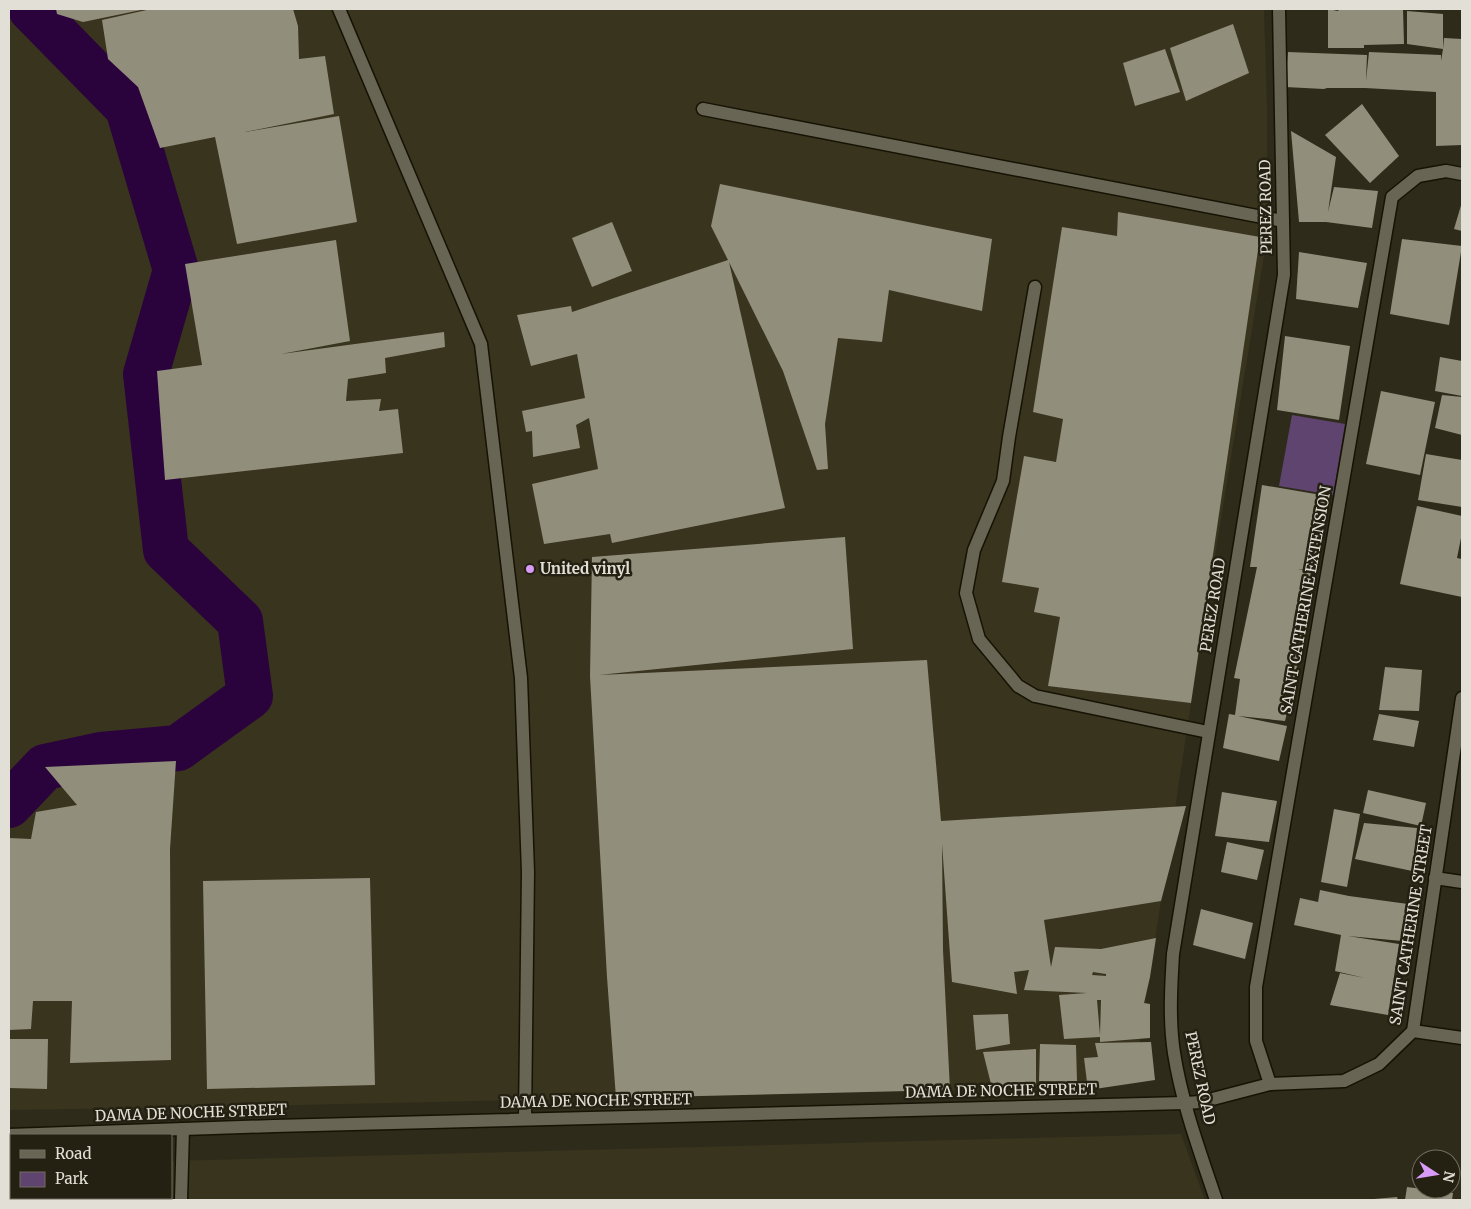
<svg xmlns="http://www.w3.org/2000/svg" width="1471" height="1209" font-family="Merriweather,serif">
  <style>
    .built { fill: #39341d }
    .green { fill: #604470 }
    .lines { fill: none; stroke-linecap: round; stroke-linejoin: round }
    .river { stroke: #2b033c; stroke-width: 46 }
    .building { fill: #928e7c; fill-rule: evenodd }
    .lane-casing { stroke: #161305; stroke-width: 15 }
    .street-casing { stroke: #161305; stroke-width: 15 }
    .secondary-casing { stroke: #161305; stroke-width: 15 }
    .lane { stroke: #696554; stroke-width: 12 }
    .street { stroke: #696554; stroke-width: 12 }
    .secondary { stroke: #696554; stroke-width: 12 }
    .poi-dot { fill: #d89bf8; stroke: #242112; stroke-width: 2 }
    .labels { text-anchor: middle; stroke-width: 5; stroke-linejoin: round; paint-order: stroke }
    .street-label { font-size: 15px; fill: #e2e0d6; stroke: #242112 }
    .poi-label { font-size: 15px; font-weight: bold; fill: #e2e0d6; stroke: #242112; text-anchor: start }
  </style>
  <rect width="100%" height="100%" fill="#2e2b1b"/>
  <!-- built -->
  <g class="built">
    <path d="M42,9h1222l3,101v127l-76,466 -57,375 -170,12 -759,17 -196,3v-288l64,-53 103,-8 89,-53 -7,-85 -83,-75 -10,-68 -8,-109 31,-114 -37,-102 -19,-64 -81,-71z"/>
    <path d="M9,12l35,29 72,72 43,157 -27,89 13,195 86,74 -6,76 -39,27 -137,19 -40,23z"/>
    <path d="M1181,1134l24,66h-1041v-2h7v-37z"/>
  </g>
  <!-- green -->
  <path class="green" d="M1292,415l53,9 -12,71 -54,-9z"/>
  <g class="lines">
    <!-- river -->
    <path class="river" d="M9,805l36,-38 56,-12 77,-7 72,-52 -10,-75 -74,-71 -20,-176 30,-104 -48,-162 -97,-99"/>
  </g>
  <!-- building -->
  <g class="building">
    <path d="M56,9h85v1l-58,12 -26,-8z"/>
    <path d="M151,9h142l5,17 1,33 26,-3 9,58 -89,18 94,-16 18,106 -120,22 -22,-107 -55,11 -22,-61 -30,-28 -6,-39z"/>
    <path d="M1328,9l10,2 1,-2h64l1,35 -40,1v3h-36z"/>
    <path d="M1407,11l36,3v35l1,-11 18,1v106l-26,1v-54l-71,-4h-38l-3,1 -39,-2 3,-35 79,3 -1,26 3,-29 72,3v6l2,-12 -36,-5z"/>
    <path d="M1233,24l16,49 -63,28 -16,-53z"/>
    <path d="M1165,49l15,43 -45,14 -12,-43z"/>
    <path d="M1362,104l37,52 -29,27 -45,-48z"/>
    <path d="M1291,131l45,26 -8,55 6,-25 44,4 -6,37 -46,-6h-27z"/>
    <path d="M720,184l272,55 -10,72 -93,-21 -7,52 -44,-4 -13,86 3,45 -11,1 -34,-99 -54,-109 56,246 -173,35 -2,-9 -66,10 -12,-60 66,-15 -9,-51 -13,7 4,23 -47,9 -1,-26 -6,1 -4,-21 63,-13 -8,-44 -46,12 -14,-51 54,-9 1,6 156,-52 -17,-34z"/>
    <path d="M1462,202v29l-8,-2z"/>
    <path d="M1118,212l142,25 -69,466 -143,-17 12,-69 -26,-5 5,-24 -37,-6 22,-126 32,6 7,-43 -30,-7 29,-185 55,9z"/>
    <path d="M612,222l20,49 -40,16 -20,-49z"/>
    <path d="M1402,239l60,7 -13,79 -59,-11z"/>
    <path d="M336,240l14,101 -69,13 163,-22 1,15 -60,11 1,15 -38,6 -2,22 35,-2 -2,12 19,-2 5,44 -238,27 -8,-109 45,-6 -17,-101z"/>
    <path d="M1299,252l68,11 -9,45 -62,-9z"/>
    <path d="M1285,336l65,10 -11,74 -62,-10z"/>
    <path d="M1440,357l22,4v35l-27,-5z"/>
    <path d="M1381,391l54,11 -15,73 -54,-11z"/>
    <path d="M1442,395l20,2v38l-27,-7z"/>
    <path d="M1426,454l36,6v47l-44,-7z"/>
    <path d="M1262,485l65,11 -10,74 -20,-1 14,2 -17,114 -9,36 -47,-5 49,10 -8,35 -56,-13 6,-34 6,1 5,-36 -6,-1 23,-111h-7z"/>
    <path d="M1417,506l45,10v17l-5,25 5,1v38l-62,-13z"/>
    <path d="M845,537l8,112 -254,26 328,-15 14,161 245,-15 -25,95 -117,19 7,47 4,-20 46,2 55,-11 -6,39 -6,26 6,1v34l-50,4v-5l-36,2 -5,-44 28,-2 -63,-3 5,-20 -15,2 3,22 -65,-12 -10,-138 1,106 7,140 -334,8 -9,-121 -17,-301 2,-119zM1093,972l13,2v2l-14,-1zM1097,1000h4l-1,35z"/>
    <path d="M1385,667l37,3 -3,41 -40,-1z"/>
    <path d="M1379,714l40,7 -5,26 -41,-7z"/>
    <path d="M176,761l-6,88 1,211 -101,3 2,-62h-39l-2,28 -22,1v-192l22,1 5,-27 41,-7 -32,-38z"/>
    <path d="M1368,790l58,13 -5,23 -58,-13z"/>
    <path d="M1222,792l55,9 -8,41 -54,-6z"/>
    <path d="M1334,809l26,5 -13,73 -26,-5z"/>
    <path d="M1364,823l53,5 -2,18 6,2 -4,24 -62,-13z"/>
    <path d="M1227,842l37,8 -7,30 -36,-8z"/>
    <path d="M370,878l5,207 -168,4 -4,-208z"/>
    <path d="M1320,890l29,6 59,8 -6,37 -54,-5 51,8 -11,71 -58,-10 10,-32 25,5 -30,-7 6,-36 -47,-10 6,-27 18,4z"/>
    <path d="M1201,909l52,14 -8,36 -52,-14z"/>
    <path d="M1008,1014l2,30 -34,6 -3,-35z"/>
    <path d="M9,1039h39l-1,50 -38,-1z"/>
    <path d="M1151,1042l4,38 -67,10 -4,-32 14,-1 -3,-14z"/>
    <path d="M1040,1044l36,1 1,37 -38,-1z"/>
    <path d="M1036,1049v36l-44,3 -9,-36z"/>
    <path d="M1407,1187l46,6 -1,7h-47z"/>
    <path d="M1397,1197l1,3h-24v-1z"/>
  </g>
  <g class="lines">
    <!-- lane casing -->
    <g class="lane-casing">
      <g id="lane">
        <path d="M339,9l142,335 40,334 7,194 -3,247"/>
        <path d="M703,109l580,112"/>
        <path d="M1035,287l-26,150 -6,44 -29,69 -8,43 13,46 39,47 17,10 173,36"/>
        <path d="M115,1200v-2"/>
        <path d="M181,1200l2,-71"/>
      </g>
    </g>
    <!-- street casing -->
    <g class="street-casing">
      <g id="street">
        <path d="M1435,878l27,4"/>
        <path d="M1413,1031l49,7"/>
        <path d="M1270,1084l-14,-43v-54l136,-790 26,-21 28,-5 16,3"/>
        <path d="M1185,1103l16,-1 69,-18 74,-3 35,-17 34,-33 49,-333"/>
      </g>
    </g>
    <!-- secondary casing -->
    <g class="secondary-casing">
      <g id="secondary">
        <path d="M9,1135l265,-9 911,-23"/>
        <path d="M1216,1200c-16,-48 -34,-96 -42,-147 -5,-32 -3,-66 -1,-99l111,-679 -5,-266"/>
      </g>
    </g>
    <!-- lane -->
    <use href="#lane" class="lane"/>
    <!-- street -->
    <use href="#street" class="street"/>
    <!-- secondary -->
    <use href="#secondary" class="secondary"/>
  </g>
  <!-- markers -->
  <circle class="poi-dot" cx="530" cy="569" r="5"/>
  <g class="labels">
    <!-- street labels -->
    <g class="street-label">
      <text transform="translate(1266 207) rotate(-91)" y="5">PEREZ ROAD</text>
      <text transform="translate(1306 600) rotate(-80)" y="5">SAINT CATHERINE EXTENSION</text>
      <text transform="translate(1213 605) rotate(-81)" y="5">PEREZ ROAD</text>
      <text transform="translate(1411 925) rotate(-81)" y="5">SAINT CATHERINE STREET</text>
      <text transform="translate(1200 1078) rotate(78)" y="5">PEREZ ROAD</text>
      <text transform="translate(1001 1091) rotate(-1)" y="5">DAMA DE NOCHE STREET</text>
      <text transform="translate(596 1101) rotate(-1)" y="5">DAMA DE NOCHE STREET</text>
      <text transform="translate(191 1113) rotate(-2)" y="5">DAMA DE NOCHE STREET</text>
    </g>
    <!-- poi labels -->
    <g class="poi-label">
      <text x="540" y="574">United vinyl</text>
    </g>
  </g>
  <!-- border -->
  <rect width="1471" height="1209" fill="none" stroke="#e2e0d6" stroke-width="20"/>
  <!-- legend -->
  <rect x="10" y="1134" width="162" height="65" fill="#242112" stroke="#706d60"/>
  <rect x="20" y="1150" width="25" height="8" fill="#696554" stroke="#706d60"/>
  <text x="55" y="1159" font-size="15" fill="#e2e0d6">Road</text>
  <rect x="20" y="1172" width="25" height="15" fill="#604470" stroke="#706d60"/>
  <text x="55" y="1184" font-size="15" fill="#e2e0d6">Park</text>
  <!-- north arrow -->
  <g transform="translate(1436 1174) rotate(102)"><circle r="24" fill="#242112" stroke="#706d60"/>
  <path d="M0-4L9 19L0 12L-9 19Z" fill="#d89bf8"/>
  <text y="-8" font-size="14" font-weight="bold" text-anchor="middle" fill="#e2e0d6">N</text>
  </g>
</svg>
